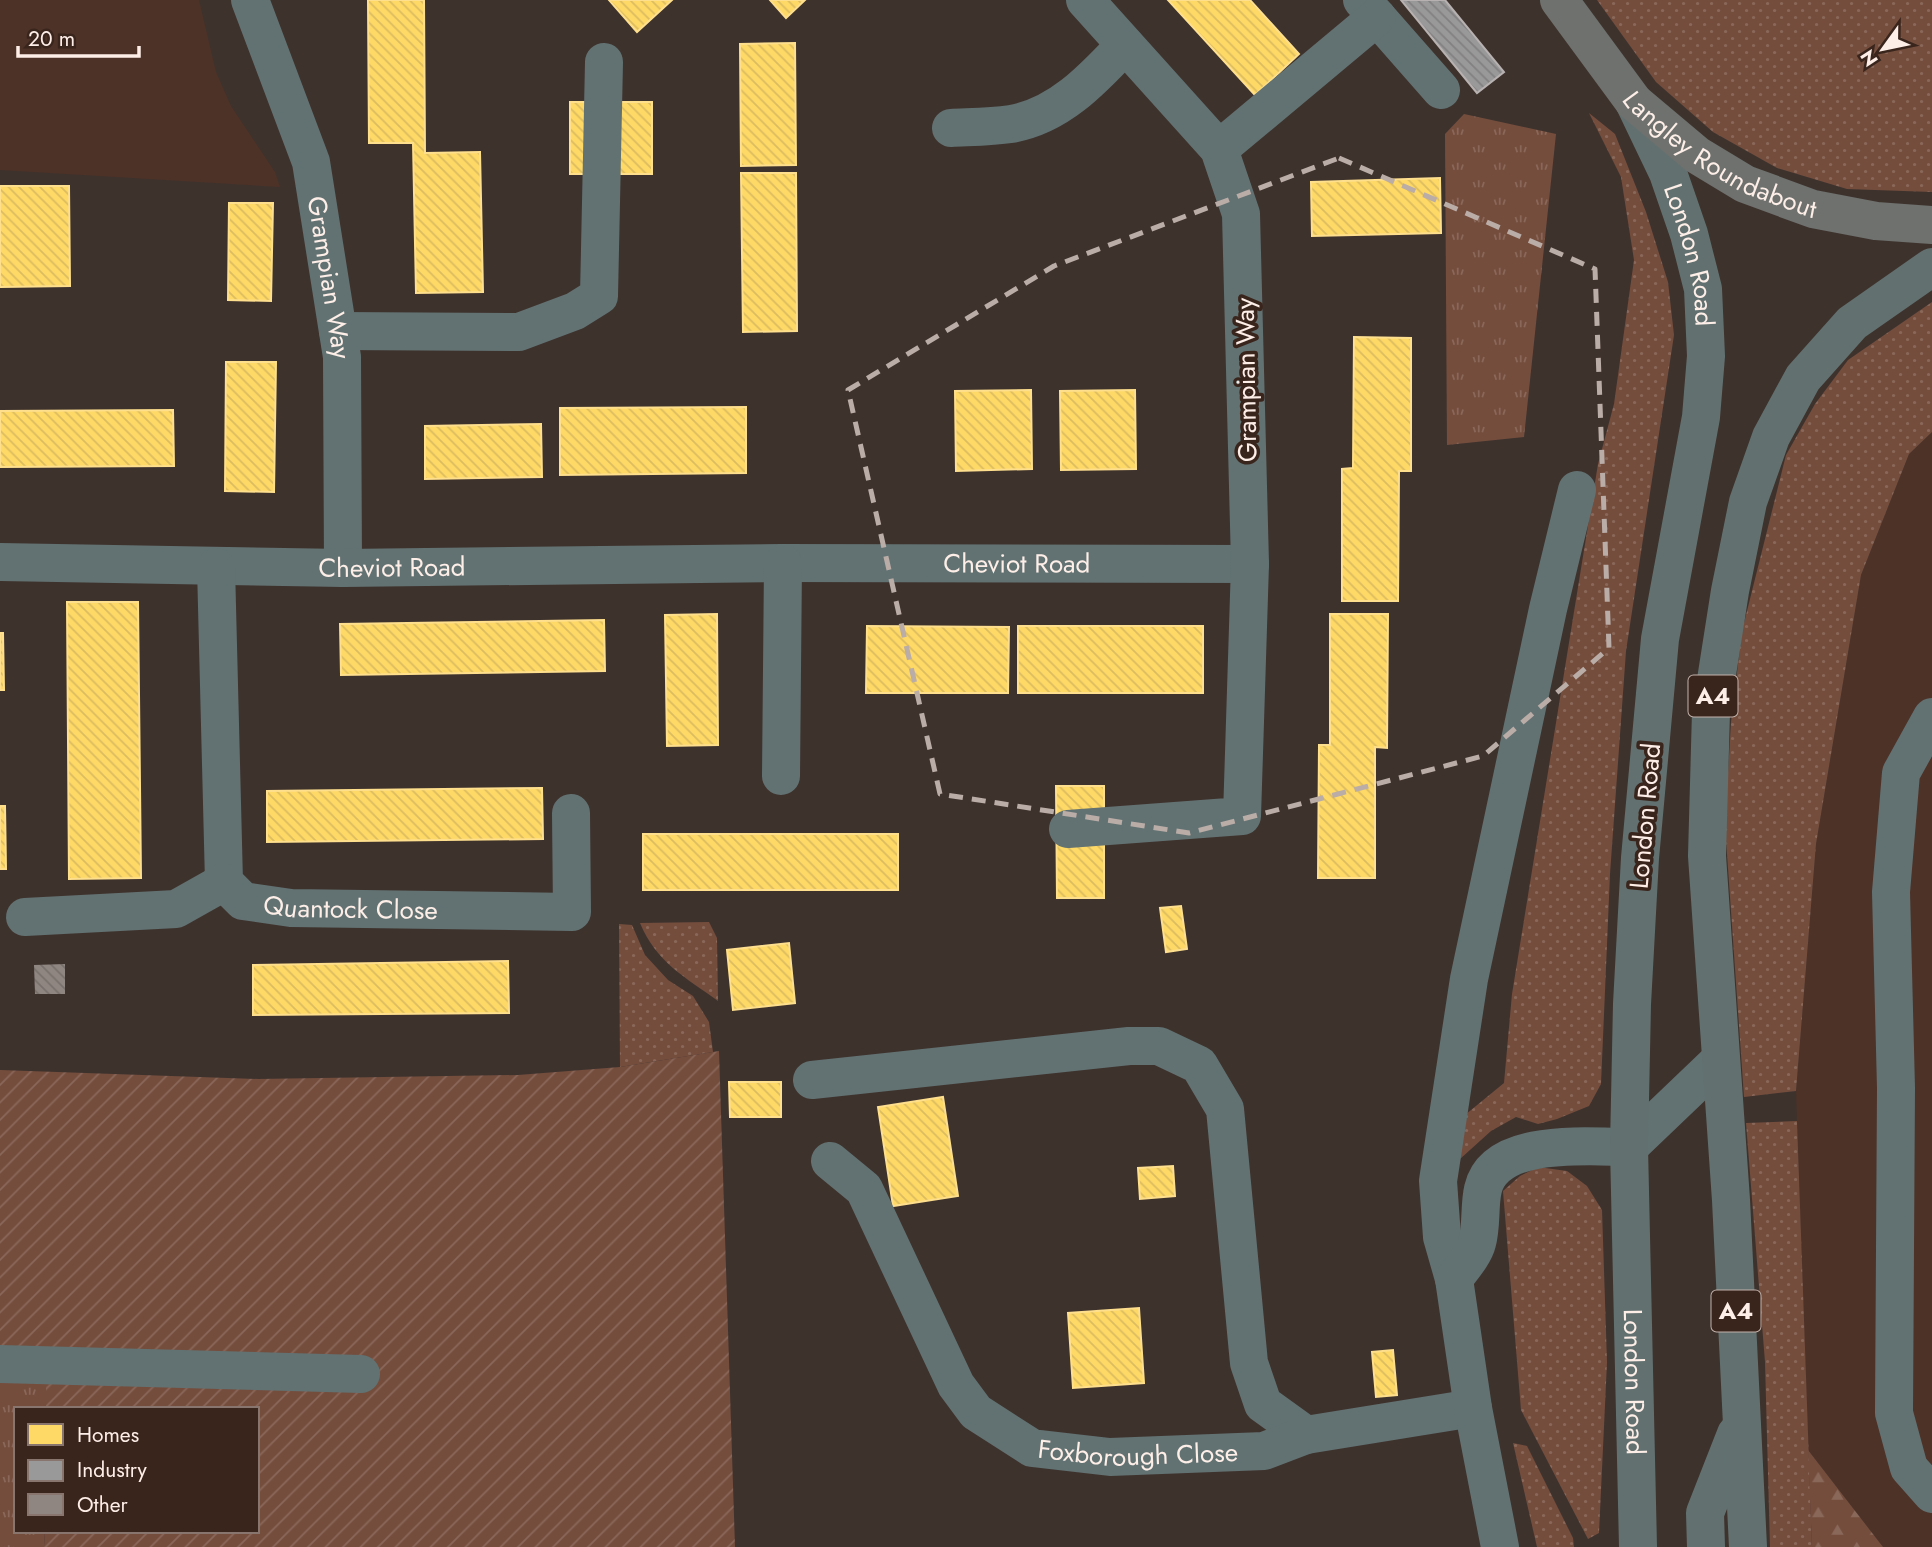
<svg xmlns="http://www.w3.org/2000/svg" width="1932" height="1547" font-family="Jost,sans-serif">
  <style>
    .built { fill: #4d3228 }
    .grass { fill: url(#grass-dots) }
    .forest { fill: url(#forest-firs) }
    .park { fill: url(#park-tufts) }
    .garden { fill: url(#garden-furrows) }
    .homes { fill: url(#homes-back-hatch); stroke: #fedf8d; stroke-width: 2 }
    .industry { fill: url(#industry-back-hatch); stroke: #b7b2b1; stroke-width: 2 }
    .building { fill: url(#building-back-hatch) }
    .lines { fill: none; stroke-linecap: round; stroke-linejoin: round }
    .minor { stroke: #627272; stroke-width: 38 }
    .major { stroke: #627170; stroke-width: 38 }
    .highway { stroke: #6e716e; stroke-width: 38 }
    .marked { fill: none; stroke: #baaca7; stroke-width: 5; stroke-dasharray: 14 9; stroke-linejoin: round }
    .labels { text-anchor: middle; stroke-width: 7; stroke-linejoin: round; paint-order: stroke }
    .shield { fill: #3a251c; stroke: #c2b2ab; stroke-width: 2 }
    .shield-label { font-size: 24px; font-weight: bold; fill: #fdeee8 }
    .street-label { font-size: 26px; fill: #fdeee8; stroke: #3a251c }
  </style>
  <defs>
    <pattern id="grass-dots" width="8" height="8" patternUnits="userSpaceOnUse" patternTransform="scale(1.75)"><rect width="8" height="8" fill="#744d3d"/><path d="M2 2h.1M6 6h.1" fill="none" stroke="#896759" stroke-width="1.8" stroke-linecap="round"/></pattern>
    <pattern id="forest-firs" width="22" height="20" patternUnits="userSpaceOnUse" patternTransform="scale(1.75)"><rect width="22" height="20" fill="#744d3d"/><path d="M5 1l3.5 6h-7zM16 11l3.5 6h-7z" fill="#896759"/></pattern>
    <pattern id="park-tufts" width="24" height="20" patternUnits="userSpaceOnUse" patternTransform="scale(1.75)"><rect width="24" height="20" fill="#744d3d"/><path d="M3 7l-1-3M5 7V3M7 7l1-3M15 17l-1-3M17 17v-4M19 17l1-3" fill="none" stroke="#896759"/></pattern>
    <pattern id="garden-furrows" width="10" height="10" patternUnits="userSpaceOnUse" patternTransform="scale(1.75)"><rect width="10" height="10" fill="#744d3d"/><path d="M-1 1l2-2M0 10L10 0M9 11l2-2" fill="none" stroke="#896759"/></pattern>
    <pattern id="homes-back-hatch" width="6" height="6" patternUnits="userSpaceOnUse" patternTransform="scale(1.75)"><rect width="6" height="6" fill="#ffd966"/><path d="M-1 5l2 2M0 0l6 6M5-1l2 2" fill="none" stroke="#dbbc60"/></pattern>
    <pattern id="industry-back-hatch" width="6" height="6" patternUnits="userSpaceOnUse" patternTransform="scale(1.75)"><rect width="6" height="6" fill="#999"/><path d="M-1 5l2 2M0 0l6 6M5-1l2 2" fill="none" stroke="#828080"/></pattern>
    <pattern id="building-back-hatch" width="6" height="6" patternUnits="userSpaceOnUse" patternTransform="scale(1.75)"><rect width="6" height="6" fill="#908681"/><path d="M-1 5l2 2M0 0l6 6M5-1l2 2" fill="none" stroke="#78706c"/></pattern>
  </defs>
  <rect width="100%" height="100%" fill="#3e322d"/>
  <!-- built -->
  <g class="built">
    <path d="M0,0h199l17,72 15,34 44,66 5,15 -280,-17z"/>
    <path d="M1932,432v1115h-49l-75,-97 -12,-359 20,-247 45,-269 48,-121z"/>
  </g>
  <!-- grass -->
  <g class="grass">
    <path d="M1597,0h335v192l-85,-3 -70,-21 -64,-36 -57,-50z"/>
    <path d="M1589,113l26,21 31,78 22,70 6,53 -48,316 -16,223 -9,210 -12,22 -32,13 -19,5 -22,-7 -25,14 -31,28 -6,-35 50,-41 8,-89 86,-530 16,-60 20,-144 -13,-83z"/>
    <path d="M1932,302v130l-23,22 -48,121 -45,269 -20,247 -52,6 -19,-272 6,-103 11,-91 44,-176 29,-51 33,-44z"/>
    <path d="M709,922l8,16 1,63c-33,-24 -62,-39 -78,-78z"/>
    <path d="M619,924l13,1 13,30 23,25 25,16 16,26 4,30 -93,15z"/>
    <path d="M1797,1121l15,426h-42l-5,-185 -19,-239z"/>
    <path d="M1538,1167l29,4 20,15 15,24 5,152 -8,171 -11,6 -67,-129 -18,-219 17,-15z"/>
    <path d="M1513,1443l14,3 46,92 1,9h-37z"/>
  </g>
  <!-- forest -->
  <path class="forest" d="M1808,1450l75,97h-71z"/>
  <!-- park -->
  <g class="park">
    <path d="M1464,114l92,20 -32,303 -77,8 -2,-311z"/>
    <path d="M0,1363l46,2v44h-30v122h29l-1,16h-44z"/>
  </g>
  <!-- garden -->
  <path class="garden" d="M719,1051l16,496h-691l1,-16h212v-122h-211v-44l-46,-2v-293l258,9 260,-4 102,-8z"/>
  <!-- homes -->
  <g class="homes">
    <path d="M368,0h56l1,153 55,-1 3,140 -67,1 -3,-150h-44z"/>
    <path d="M609,0h63l-35,32z"/>
    <path d="M770,0h35l-19,18z"/>
    <path d="M1168,0h82l49,54 -44,41z"/>
    <path d="M795,43l1,122 -55,1 -1,-122z"/>
    <rect x="570" y="102" width="82" height="72"/>
    <path d="M741,173h55l1,158 -54,1z"/>
    <path d="M1440,178l1,55 -129,3 -1,-54z"/>
    <path d="M0,186h69l1,100 -70,1z"/>
    <path d="M229,203h44l-2,98 -43,-1z"/>
    <path d="M1354,337l57,1v133h-12l-1,130h-56v-132l11,-1z"/>
    <path d="M226,362h50l-2,130 -49,-1z"/>
    <path d="M1031,390l1,79 -76,2 -1,-80z"/>
    <path d="M1135,390l1,79 -75,1 -1,-79z"/>
    <path d="M746,407v66l-186,2v-67z"/>
    <path d="M173,410l1,56 -174,1v-56z"/>
    <path d="M541,424l1,53 -117,2v-53z"/>
    <path d="M67,602h71l3,276 -72,1z"/>
    <path d="M717,614l1,131 -51,1 -2,-131z"/>
    <path d="M1330,614h58l-1,134 -12,-1v131h-57l1,-133h11z"/>
    <path d="M604,620l1,51 -264,4 -1,-51z"/>
    <path d="M867,626l142,1 -1,66h-142z"/>
    <rect x="1018" y="626" width="185" height="67"/>
    <path d="M0,633h3l1,57h-4z"/>
    <path d="M1056,786h48v112h-47z"/>
    <path d="M542,788l1,51 -276,3v-51z"/>
    <path d="M0,806h5l1,63h-6z"/>
    <rect x="643" y="834" width="255" height="56"/>
    <path d="M1181,906l6,43 -21,3 -6,-44z"/>
    <path d="M789,943l6,60 -62,7 -6,-60z"/>
    <path d="M508,961l1,52 -256,2v-50z"/>
    <path d="M729,1082h52v35h-51z"/>
    <path d="M943,1097l15,99 -65,10 -15,-99z"/>
    <path d="M1173,1166l2,30 -35,3 -2,-31z"/>
    <path d="M1139,1308l5,75 -71,5 -5,-75z"/>
    <path d="M1393,1350l4,45 -21,2 -4,-45z"/>
  </g>
  <!-- industry -->
  <path class="industry" d="M1401,0h44l59,72 -27,21z"/>
  <!-- building -->
  <path class="building" d="M65,964v30h-30l-1,-29z"/>
  <g class="lines">
    <!-- minor -->
    <g class="minor">
      <path id="s1" d="M250,0l61,162 31,195 1,211"/>
      <path d="M1362,0l79,90"/>
      <path d="M951,128c19,-1 40,-1 60,-4 48,-8 82,-45 114,-79"/>
      <path d="M1219,149l158,-132"/>
      <path d="M338,331l181,1 56,-21 24,-15 5,-234"/>
      <path id="s2" d="M0,562l343,6 440,-5 467,1"/>
      <path id="s3" d="M216,567l8,315 19,19 48,7 281,4 -1,-99"/>
      <path d="M1932,717l-31,56 -10,119 5,196 -2,325 15,55 23,26"/>
      <path d="M781,776l2,-213"/>
      <path d="M1068,829l174,-13 8,-252 -9,-350 -22,-65 -134,-149"/>
      <path d="M25,917l151,-8 48,-27"/>
      <path d="M812,1080l317,-34h30l40,19 26,44 24,254 14,41 43,31"/>
      <path id="s4" d="M830,1161l34,28 92,196 20,27 56,36 78,9 154,-6 42,-16 167,-27"/>
      <path d="M1454,1279l-12,-42 -4,-56 31,-202 79,-370 29,-119"/>
      <path d="M0,1364l361,10"/>
      <path d="M1500,1547l-27,-139 -19,-129c7,-10 20,-24 23,-36 5,-18 2,-37 6,-54 12,-52 106,-42 146,-42l91,-87"/>
    </g>
    <!-- major -->
    <g class="major">
      <path id="s5" d="M1634,102l34,71 21,61 14,55 3,67 -5,61 -41,222 -20,219 -8,146 -3,143 9,400"/>
      <path d="M1706,1547l-1,-34 31,-79"/>
      <path d="M1748,1547l-17,-347 -24,-344 4,-144 19,-121 18,-89 23,-65 32,-59 49,-55 80,-56"/>
    </g>
    <!-- highway -->
    <path class="highway" id="s6" d="M1559,0l75,102 63,53 48,29 68,25 63,12 56,4"/>
  </g>
  <!-- marked area -->
  <path class="marked" d="M1339,158l256,111 14,379 -126,108 -294,77 -249,-39 -92,-404 206,-124z"/>
  <g class="labels">
    <!-- shield labels -->
    <g class="shield">
      <rect x="1688.5" y="675.5" width="49" height="41" rx="5"/>
      <rect x="1711.5" y="1290.5" width="49" height="41" rx="5"/>
    </g>
    <g class="shield-label">
      <text x="1713" y="704">A4</text>
      <text x="1736" y="1319">A4</text>
    </g>
    <!-- street labels -->
    <g class="street-label">
      <text dy="9" stroke="none"><textPath href="#s6" startOffset="229">Langley Roundabout</textPath></text>
      <text dy="9" stroke="none"><textPath href="#s5" startOffset="164">London Road</textPath></text>
      <text dy="9" stroke="none"><textPath href="#s1" startOffset="290">Grampian Way</textPath></text>
      <text transform="translate(1246 380) rotate(-91)" y="9">Grampian Way</text>
      <text dy="9" stroke="none"><textPath href="#s2" startOffset="1017">Cheviot Road</textPath></text>
      <text dy="9" stroke="none"><textPath href="#s2" startOffset="392">Cheviot Road</textPath></text>
      <text transform="translate(1645 816) rotate(-85)" y="9">London Road</text>
      <text dy="9" stroke="none"><textPath href="#s3" startOffset="450">Quantock Close</textPath></text>
      <text dy="9" stroke="none"><textPath href="#s5" startOffset="1298">London Road</textPath></text>
      <text dy="9" stroke="none"><textPath href="#s4" startOffset="467">Foxborough Close</textPath></text>
    </g>
  </g>
  <!-- legend -->
  <rect x="14" y="1407" width="245" height="126" fill="#3a251c" stroke="#88756e" stroke-width="2"/>
  <rect x="28" y="1424" width="35" height="21" fill="#ffd966" stroke="#88756e" stroke-width="2"/>
  <text x="77" y="1442" font-size="21" fill="#fdeee8">Homes</text>
  <rect x="28" y="1460" width="35" height="21" fill="#999999" stroke="#88756e" stroke-width="2"/>
  <text x="77" y="1477" font-size="21" fill="#fdeee8">Industry</text>
  <rect x="28" y="1494" width="35" height="21" fill="#908681" stroke="#88756e" stroke-width="2"/>
  <text x="77" y="1512" font-size="21" fill="#fdeee8">Other</text>
  <!-- north arrow -->
  <g transform="translate(1883 49) rotate(237)" stroke="#3a251c" stroke-width="5" paint-order="stroke">
  <path d="M0-5L12 26L0 18L-12 26Z" fill="#fdeee8"/>
  <text y="-10" font-size="19" font-weight="bold" text-anchor="middle" fill="#fdeee8">N</text>
  </g>
  <!-- scale -->
  <path d="M18 46v10h121v-10" fill="none" stroke="#fdeee8" stroke-width="3.5"/>
  <text x="28" y="46" font-size="21" fill="#fdeee8" stroke="#3a251c" stroke-width="5" paint-order="stroke">20 m</text>
</svg>
